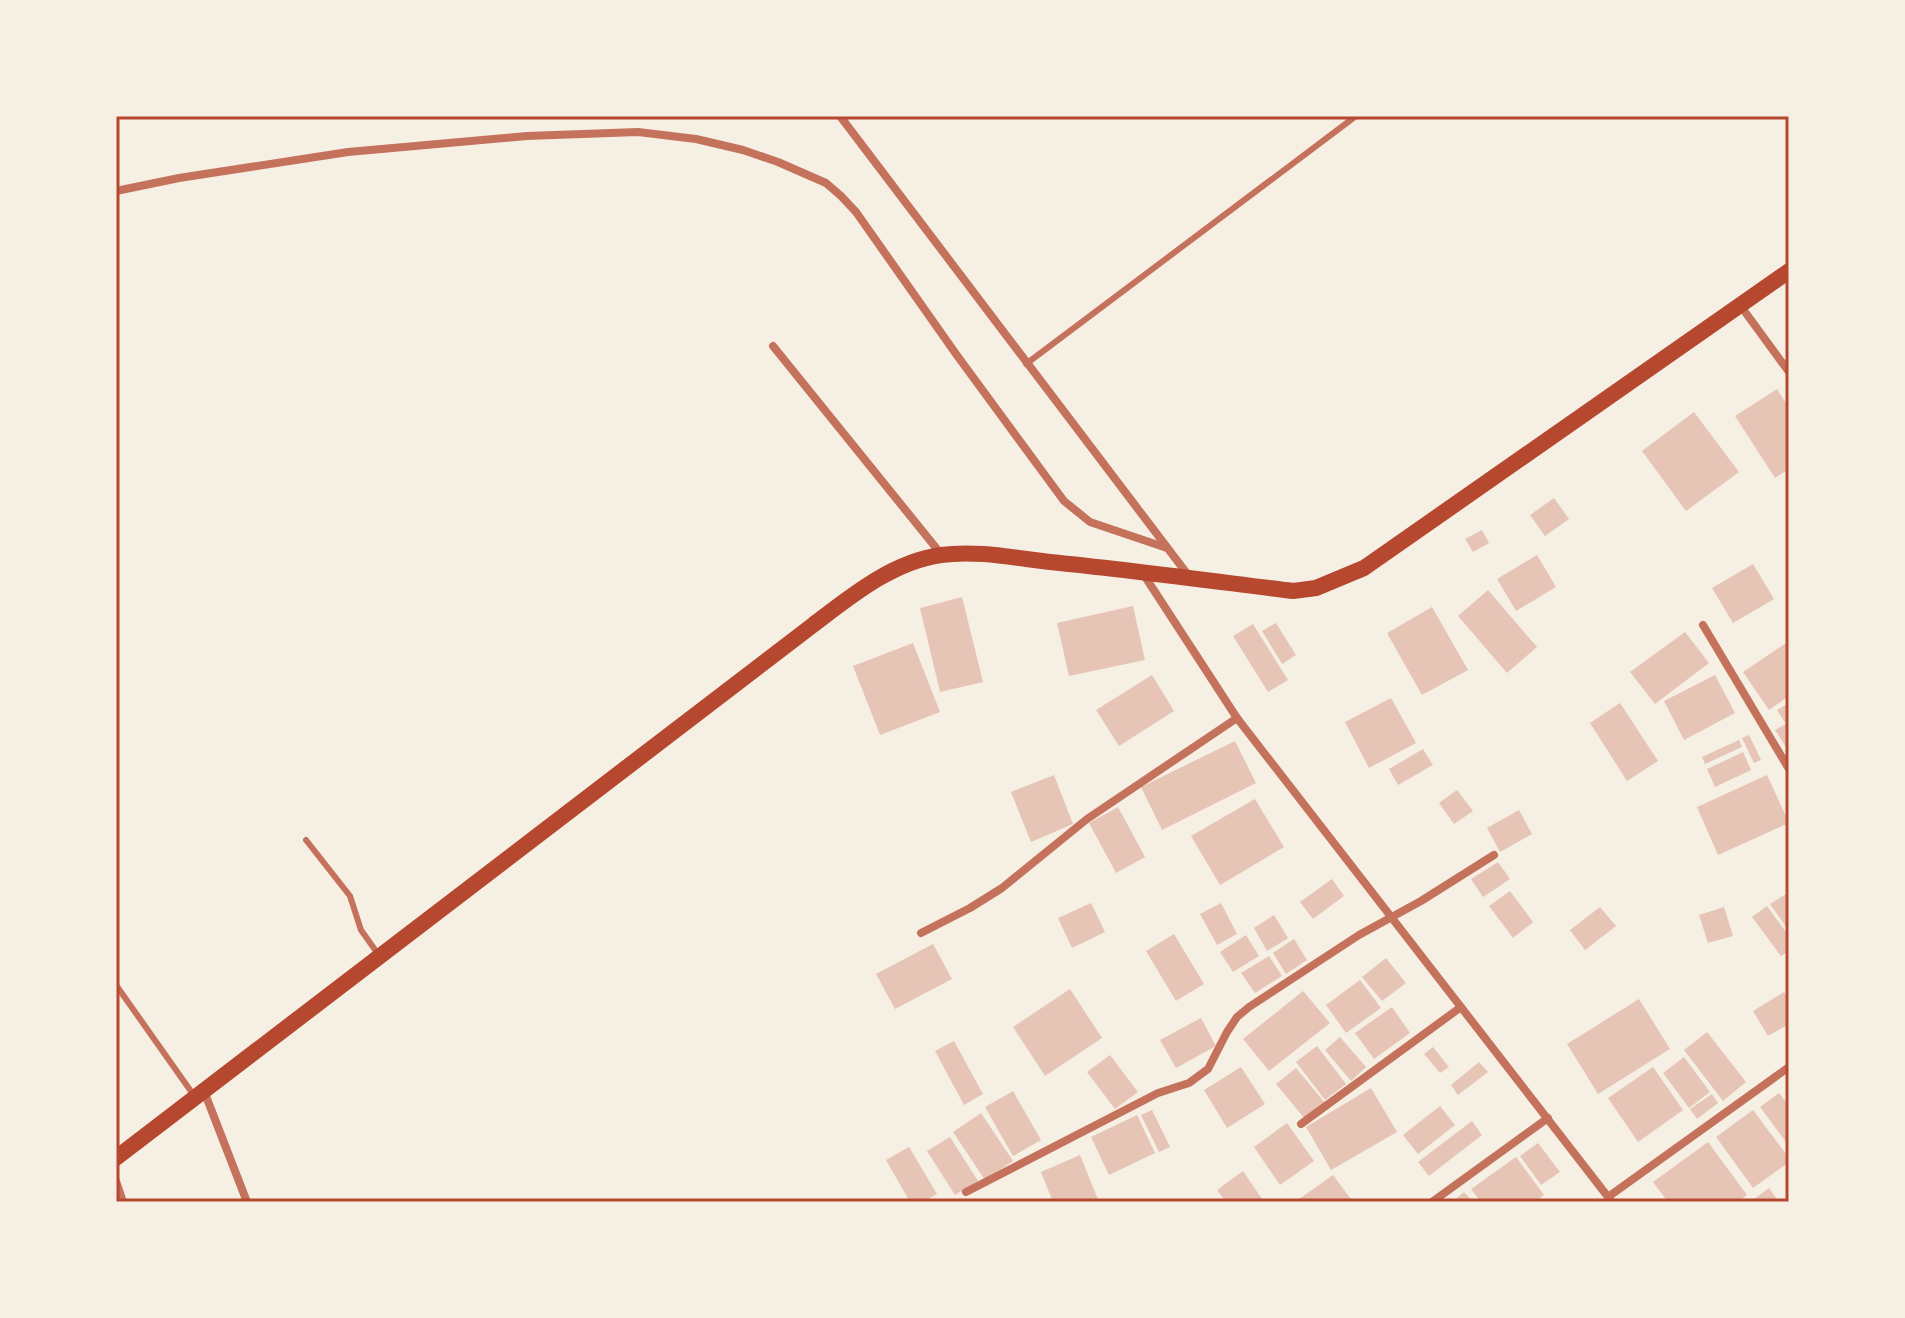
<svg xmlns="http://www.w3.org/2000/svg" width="1905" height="1318" font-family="'Times New Roman',serif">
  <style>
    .building { fill: #e6c5b7 }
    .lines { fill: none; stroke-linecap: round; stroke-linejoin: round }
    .service { stroke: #c5725c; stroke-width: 6 }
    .minor { stroke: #c5725c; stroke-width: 8 }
    .secondary { stroke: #b5482f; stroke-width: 16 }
    .neatline { fill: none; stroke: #b5482f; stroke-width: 3 }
  </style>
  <rect width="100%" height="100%" fill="#f6efe4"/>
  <!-- building -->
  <g class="building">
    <path d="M1777,389l12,19v61l-14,9 -40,-62z"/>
    <path d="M1694,412l45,60 -53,39 -44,-60z"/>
    <path d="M1554,498l15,21 -24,17 -15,-21z"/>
    <path d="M1482,530l7,13 -16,9 -8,-13z"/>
    <path d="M1537,555l19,32 -40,24 -19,-32z"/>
    <path d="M1753,564l21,35 -41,24 -21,-35z"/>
    <path d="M1488,590l49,57 -30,26 -49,-57z"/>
    <path d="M962,597l21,85 -43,10 -20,-84z"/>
    <path d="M1133,606l12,54 -76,16 -12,-53z"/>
    <path d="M1432,607l36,63 -46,25 -35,-62z"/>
    <path d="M1276,623l20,32 -14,9 -20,-33z"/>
    <path d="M1253,624l35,56 -20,12 -35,-56z"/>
    <path d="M1685,632l24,31 -54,41 -25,-32z"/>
    <path d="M1789,641v55l-20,14 -26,-38z"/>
    <path d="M913,643l27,69 -60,23 -27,-69z"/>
    <path d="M1152,675l22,36 -55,35 -23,-36z"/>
    <path d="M1715,675l20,38 -51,27 -20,-39z"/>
    <path d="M1391,698l25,45 -47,25 -24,-46z"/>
    <path d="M1620,703l38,58 -31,20 -37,-58z"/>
    <path d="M1789,703v49l-14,-22 11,-6 -9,-14z"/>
    <path d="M1749,735l12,25 -7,3 -12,-25z"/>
    <path d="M1739,740l3,7 -37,17 -3,-7z"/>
    <path d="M1235,741l21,42 -94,47 -21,-43z"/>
    <path d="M1423,749l10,16 -35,20 -9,-16z"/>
    <path d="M1743,752l8,18 -36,17 -8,-18z"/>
    <path d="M1054,775l19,49 -42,18 -20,-50z"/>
    <path d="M1767,775l22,48 -71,32 -21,-48z"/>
    <path d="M1457,790l16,21 -19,13 -15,-21z"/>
    <path d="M1255,799l29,48 -64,38 -29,-49z"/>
    <path d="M1118,807l27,50 -29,16 -27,-50z"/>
    <path d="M1519,810l13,24 -32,18 -13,-24z"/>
    <path d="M1498,862l12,17 -27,18 -12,-18z"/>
    <path d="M1332,879l12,17 -31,23 -13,-17z"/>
    <path d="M1510,891l23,31 -20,16 -24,-32z"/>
    <path d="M1786,894l3,4v33l-19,-27z"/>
    <path d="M1091,903l14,29 -33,16 -14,-30z"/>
    <path d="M1221,903l16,31 -20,11 -17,-31z"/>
    <path d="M1767,906l22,30v15l-8,5 -29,-39z"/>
    <path d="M1600,907l16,19 -31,24 -15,-20z"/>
    <path d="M1724,907l9,29 -25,7 -9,-28z"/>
    <path d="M1274,915l14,23 -21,13 -13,-23z"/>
    <path d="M1174,934l30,50 -28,17 -30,-50z"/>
    <path d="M1246,935l13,21 -26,16 -13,-20z"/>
    <path d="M1294,939l13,21 -21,14 -13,-21z"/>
    <path d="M933,944l19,35 -57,30 -19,-35z"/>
    <path d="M1269,956l13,20 -27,17 -14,-20z"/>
    <path d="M1386,958l20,25 -24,18 -20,-24z"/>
    <path d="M1360,980l21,28 -35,25 -20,-28z"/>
    <path d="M1070,989l32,49 -57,38 -32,-49z"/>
    <path d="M1303,991l27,32 -61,48 -26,-32z"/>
    <path d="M1784,992l5,9v23l-21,12 -15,-25z"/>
    <path d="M1639,999l31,50 -72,45 -31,-50z"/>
    <path d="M1392,1007l18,26 -36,26 -19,-26z"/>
    <path d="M1201,1018l15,28 -40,22 -16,-28z"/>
    <path d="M1707,1032l39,50 -23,19 -39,-51z"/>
    <path d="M1340,1037l26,30 -15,14 -26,-31z"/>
    <path d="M954,1041l29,53 -19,11 -29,-54z"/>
    <path d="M1317,1046l29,38 -21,16 -29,-38z"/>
    <path d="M1433,1047l16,20 -9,6 -16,-19z"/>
    <path d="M1110,1055l28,37 -23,17 -28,-37z"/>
    <path d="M1684,1057l26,35 -21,16 -26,-35z"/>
    <path d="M1479,1062l9,10 -30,23 -7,-10z"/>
    <path d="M1241,1067l24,37 -38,24 -23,-38z"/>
    <path d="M1653,1067l30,43 -45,32 -30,-44z"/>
    <path d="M1296,1068l29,35 -20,16 -29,-35z"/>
    <path d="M1371,1088l26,44 -66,38 -25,-43z"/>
    <path d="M1013,1091l28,49 -28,16 -28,-49z"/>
    <path d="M1779,1093l10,13v40l-29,-39z"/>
    <path d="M1712,1094l6,9 -21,16 -7,-10z"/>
    <path d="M1440,1106l15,19 -37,29 -15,-19z"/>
    <path d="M1152,1110l18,37 -11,5 -18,-37z"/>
    <path d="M1753,1110l36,48v4l-36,26 -37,-51z"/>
    <path d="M981,1113l32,48 -28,19 -32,-48z"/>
    <path d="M1137,1115l18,38 -46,22 -18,-38z"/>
    <path d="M1472,1121l10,14 -53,41 -11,-14z"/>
    <path d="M1287,1123l27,38 -34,24 -26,-38z"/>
    <path d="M950,1137l28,44 -23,14 -28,-44z"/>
    <path d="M1708,1142l39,53 -9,7h-70l-15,-20z"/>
    <path d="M1538,1143l22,29 -19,13 -21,-29z"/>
    <path d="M909,1147l28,47 -14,8h-13l-24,-42z"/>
    <path d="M1080,1155l19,47h-46l-12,-30z"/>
    <path d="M1516,1157l28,38 -9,7h-54l-10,-13z"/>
    <path d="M1243,1171l21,31h-38l-9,-12z"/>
    <path d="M1333,1175l20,27h-58z"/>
    <path d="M1769,1188l10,14h-29z"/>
    <path d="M1464,1192l9,10h-21z"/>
  </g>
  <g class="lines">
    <!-- service -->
    <g class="service">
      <path d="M1026,364l330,-248"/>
      <path d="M306,840l44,56 11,34 17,24"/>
      <path d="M116,985l79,112"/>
    </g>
    <!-- minor -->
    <g class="minor">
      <path d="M840,116l348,459"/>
      <path d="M116,191l63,-13 169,-26 179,-16 111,-4 58,7 47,11 35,12 48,21 15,13 15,16 100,142 108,147 26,21 77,26"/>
      <path d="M1740,305l49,67"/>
      <path d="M773,346l168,208"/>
      <path d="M1144,575l93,143 375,484"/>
      <path d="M1703,625l86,144"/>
      <path d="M921,933l49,-25 32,-20 85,-69 150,-101"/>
      <path d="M204,1091l43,111"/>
      <path d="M1301,1124l160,-117"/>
      <path d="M116,1181l7,21"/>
      <path d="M966,1192l192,-99 31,-10 19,-14 19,-37 10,-15 12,-10 110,-72 62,-34 73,-46"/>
      <path d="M1608,1197l181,-130"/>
      <path d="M1432,1202l116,-84"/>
    </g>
    <!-- secondary -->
    <path class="secondary" d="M116,1158l697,-533c38,-29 79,-63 128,-70 35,-5 74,3 109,7 81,8 162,19 243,29l23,-3 48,-20 425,-297"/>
  </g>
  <!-- border -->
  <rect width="1905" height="1318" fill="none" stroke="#f6efe4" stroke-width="236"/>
  <rect x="118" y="118" width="1669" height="1082" class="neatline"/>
</svg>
